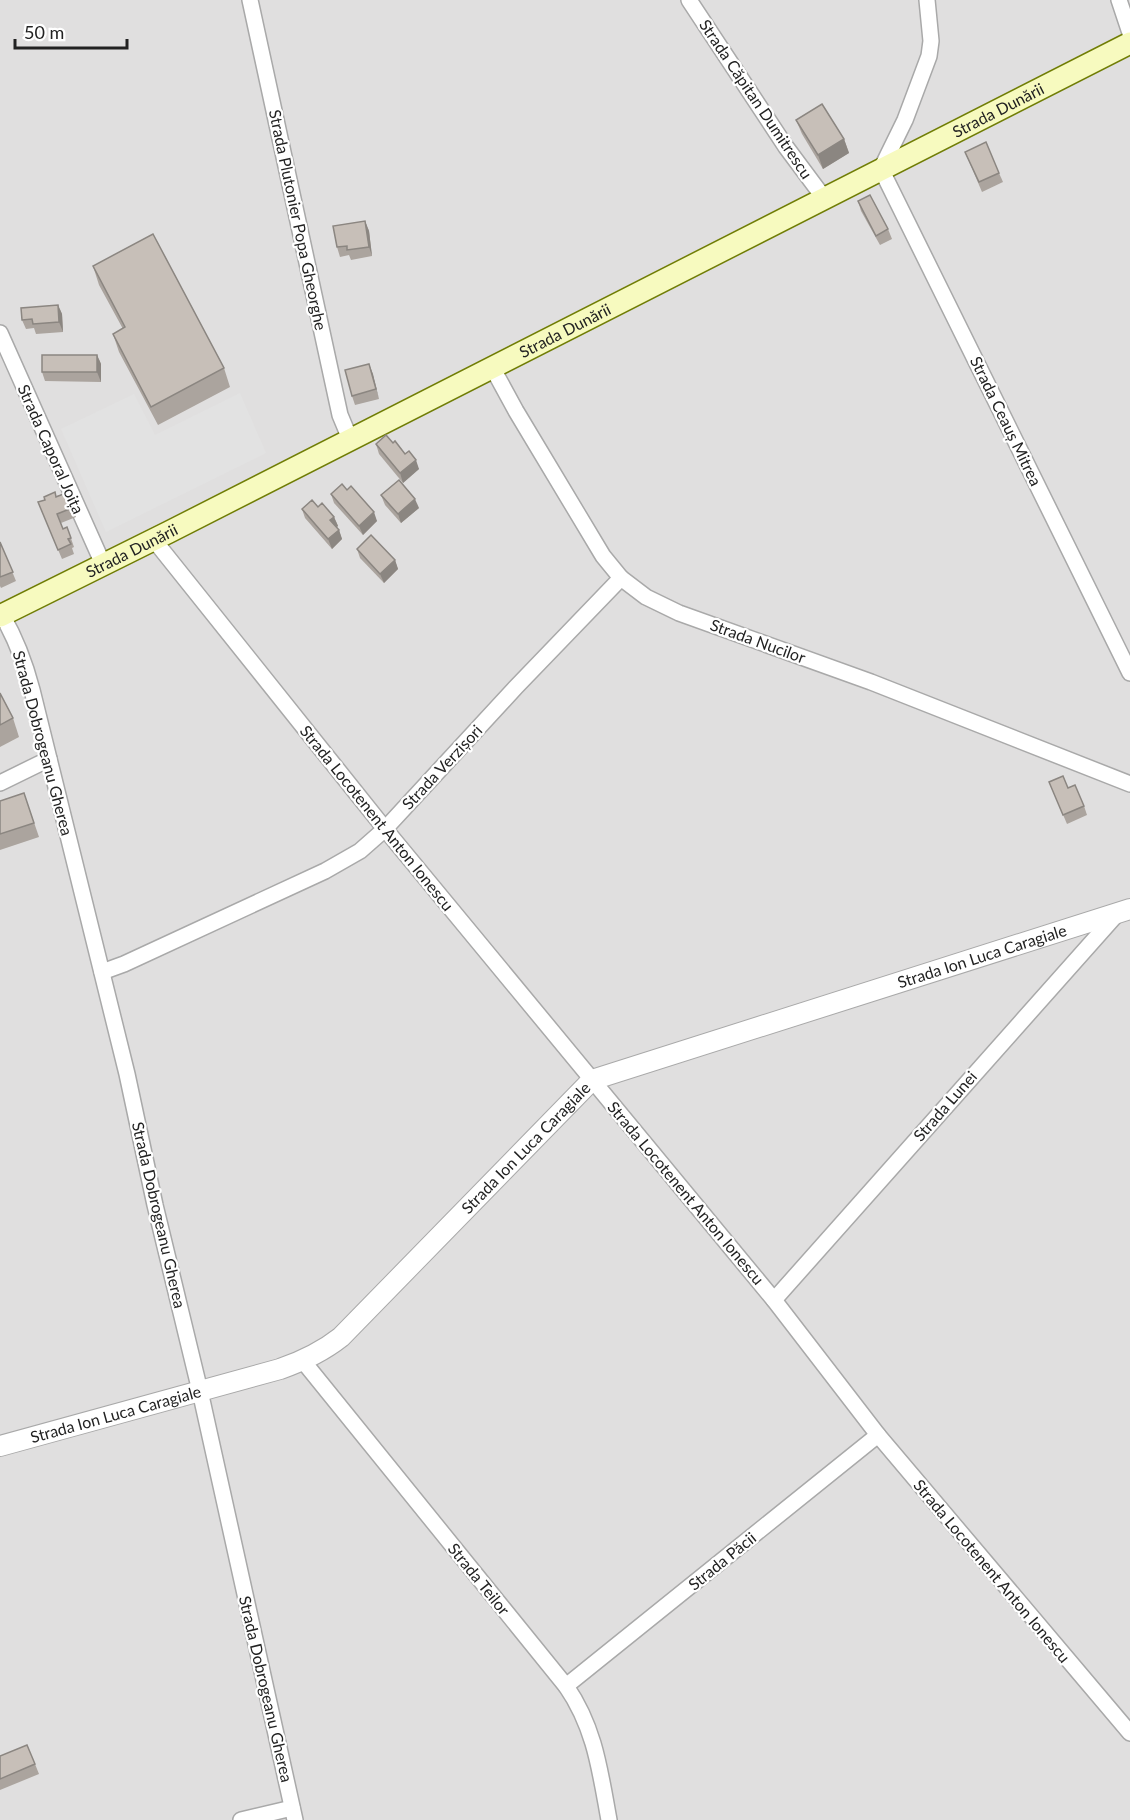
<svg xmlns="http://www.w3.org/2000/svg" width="1130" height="1820" font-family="Lato,sans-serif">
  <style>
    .residential { fill: #e0dfdf }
    .parking { fill: #e2e2e2 }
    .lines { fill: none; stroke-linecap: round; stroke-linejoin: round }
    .minor-casing { stroke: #a9a9a9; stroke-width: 18 }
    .tertiary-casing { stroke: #a9a9a9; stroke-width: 22 }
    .secondary-casing { stroke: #707d05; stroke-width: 24 }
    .minor { stroke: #fff; stroke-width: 15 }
    .tertiary { stroke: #fff; stroke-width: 20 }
    .secondary { stroke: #f7fabf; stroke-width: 21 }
    .wall { fill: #aba49e }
    .shaded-wall { fill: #8b8681 }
    .building { fill: #c7bfb8; stroke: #8b8681; stroke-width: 1.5 }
    .labels { text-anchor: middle; stroke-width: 4.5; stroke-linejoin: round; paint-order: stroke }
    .street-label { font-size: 16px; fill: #222; stroke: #fff }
  </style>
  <rect width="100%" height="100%" fill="#f2efe9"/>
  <!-- residential -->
  <rect class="residential" x="0" y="0" width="1130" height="1820"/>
  <!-- parking -->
  <path class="parking" d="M240,393l26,60 -160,79 -45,-103 73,-35 21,41z"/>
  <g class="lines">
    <!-- minor casing -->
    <g class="minor-casing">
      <g id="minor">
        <path d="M250,0l90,415 10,24"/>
        <path d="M689,0l97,147 38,51"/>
        <path d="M927,0l4,41 -2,15 -24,64 -24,49 249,504"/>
        <path d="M1119,0l11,33"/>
        <path d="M0,333l103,231"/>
        <path d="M492,367l24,44 87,145 18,22 25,19 33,16 192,69 259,102"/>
        <path d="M154,540l231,289 389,471 104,135 252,298"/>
        <path d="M2,615c14,24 23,48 30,75l95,384 28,131 45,186 95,429"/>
        <path d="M0,783l49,-24"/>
        <path d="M102,972l22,-8 201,-93 35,-20 25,-22 131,-142 105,-109"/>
        <path d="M774,1300l343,-386"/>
        <path d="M303,1361l263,325c29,42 34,85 43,134"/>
        <path d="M566,1686l312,-251"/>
        <path d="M241,1820l51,-12"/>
      </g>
    </g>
    <!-- tertiary casing -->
    <g class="tertiary-casing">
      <g id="tertiary">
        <path id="s1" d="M0,1446l280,-77c23,-8 42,-17 61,-32l251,-257 538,-171"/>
      </g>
    </g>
    <!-- secondary casing -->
    <g class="secondary-casing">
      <g id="secondary">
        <path id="s2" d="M0,616l169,-84 961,-489"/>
      </g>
    </g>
    <!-- minor -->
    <use href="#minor" class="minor"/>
    <!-- tertiary -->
    <use href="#tertiary" class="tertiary"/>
    <!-- secondary -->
    <use href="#secondary" class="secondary"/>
  </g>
  <!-- wall -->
  <g class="wall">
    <path d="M796,120l48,19 5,14 -26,16 -21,-35z"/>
    <path d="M965,152l34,21 4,9 -21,10z"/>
    <path d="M858,201l30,28 4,10 -12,6 -19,-34z"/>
    <path d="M365,221l4,10 3,25 -21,4 -2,-5 -9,2 -3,-10z"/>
    <path d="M93,266l131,102 6,19 -72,38 -39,-73 -6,-18 10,-5 -24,-44z"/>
    <path d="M58,305l4,9 1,18 -27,2 -2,-6 -8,1 -4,-9z"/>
    <path d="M97,355l4,9v18l-56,-1 -3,-9z"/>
    <path d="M369,364l10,35 -24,6 -3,-9z"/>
    <path d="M393,443l26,26 -16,14 -24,-29 -3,-10z"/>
    <path d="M347,490l30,31 -14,14 -29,-32 -3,-9z"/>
    <path d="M66,493l10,24 -15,6 2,6 4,-2 7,20 -2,1 2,6 -12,5 -24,-57z"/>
    <path d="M381,495l38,13 -18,15 -16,-18z"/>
    <path d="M318,507l16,10 4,9 -2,1 3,3 3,9 -10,10 -27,-31 -3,-9z"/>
    <path d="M0,542l16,39 -15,7 -1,-2z"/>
    <path d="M357,549l38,11 3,9 -14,14 -24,-25z"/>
    <path d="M0,693l13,25 6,19 -19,10z"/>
    <path d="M1049,782l19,6 16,18 3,9 -20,9z"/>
    <path d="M24,793l15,44 -39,13v-49z"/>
    <path d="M0,1756l35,8 4,10 -39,16z"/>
  </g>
  <!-- shaded-wall -->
  <g class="shaded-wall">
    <path d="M844,139l5,14 -26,16 -5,-14z"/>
    <path d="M365,221l4,10 3,25 -3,-9z"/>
    <path d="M58,305l4,9 1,18 -4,-10z"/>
    <path d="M97,355l4,9v18l-4,-10z"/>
    <path d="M369,364l4,10 6,25 -3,-10z"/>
    <path d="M416,460l3,9 -16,14 -3,-10z"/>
    <path d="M415,499l4,9 -18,15 -3,-9z"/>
    <path d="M374,512l3,9 -14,14 -4,-9z"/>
    <path d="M334,517l4,9 -4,4 -4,-10z"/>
    <path d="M339,530l3,9 -10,10 -4,-10z"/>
    <path d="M395,560l3,9 -14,14 -4,-9z"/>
  </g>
  <!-- building -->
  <g class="building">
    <path d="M822,104l22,35 -26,16 -22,-35z"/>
    <path d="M986,142l13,31 -20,9 -14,-30z"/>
    <path d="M870,195l18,34 -12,7 -18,-35z"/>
    <path d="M365,221l4,26 -22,3v-4l-10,1 -4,-21z"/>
    <path d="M153,234l71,134 -73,39 -38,-73 12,-7 -32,-61z"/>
    <path d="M58,305l1,17 -26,2 -1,-5 -10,1 -1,-12z"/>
    <rect x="42" y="355" width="55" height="17"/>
    <path d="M369,364l7,25 -24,7 -7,-26z"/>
    <path d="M386,435l7,8 2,-2 10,13 4,-3 7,9 -16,13 -24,-29z"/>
    <path d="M399,480l16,19 -17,15 -17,-19z"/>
    <path d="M342,484l5,6 4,-4 23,26 -15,14 -28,-32z"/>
    <path d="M55,492l1,5 10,-4 6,15 -15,6 6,15 4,-2 4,11 -3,1 3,5 -13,6 -20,-48 7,-2 -1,-3z"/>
    <path d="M312,500l6,7 4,-4 12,14 -4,3 9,10 -11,9 -26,-30z"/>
    <path d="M371,535l24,25 -15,14 -23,-25z"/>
    <path d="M0,542l13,30 -13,5z"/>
    <path d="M0,693l13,25 -13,7z"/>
    <path d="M1063,776l5,12 7,-3 9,21 -21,9 -14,-33z"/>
    <path d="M24,793l10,30 -34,11v-33z"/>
    <path d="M27,1745l8,19 -35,15v-23z"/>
  </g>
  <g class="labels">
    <!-- street labels -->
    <g class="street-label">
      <text transform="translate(756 99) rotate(56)" y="6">Strada Căpitan Dumitrescu</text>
      <text dy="6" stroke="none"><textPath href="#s2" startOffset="1119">Strada Dunării</textPath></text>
      <text transform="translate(298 220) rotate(78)" y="6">Strada Plutonier Popa Gheorghe</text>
      <text dy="6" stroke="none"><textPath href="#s2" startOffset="633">Strada Dunării</textPath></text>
      <text transform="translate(1006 421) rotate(64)" y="6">Strada Ceauș Mitrea</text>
      <text transform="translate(51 449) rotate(66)" y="6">Strada Caporal Joița</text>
      <text dy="6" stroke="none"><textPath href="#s2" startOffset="147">Strada Dunării</textPath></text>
      <text transform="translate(758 641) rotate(20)" y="6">Strada Nucilor</text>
      <text transform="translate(43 743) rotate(75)" y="6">Strada Dobrogeanu Gherea</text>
      <text transform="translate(442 767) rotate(-47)" y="6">Strada Verzișori</text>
      <text transform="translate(377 818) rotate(51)" y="6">Strada Locotenent Anton Ionescu</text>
      <text dy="6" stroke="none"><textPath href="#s1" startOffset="1128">Strada Ion Luca Caragiale</textPath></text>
      <text transform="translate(945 1106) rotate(-49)" y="6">Strada Lunei</text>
      <text dy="6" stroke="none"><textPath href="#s1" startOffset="624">Strada Ion Luca Caragiale</textPath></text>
      <text transform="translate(686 1193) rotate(50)" y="6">Strada Locotenent Anton Ionescu</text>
      <text transform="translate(159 1215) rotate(77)" y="6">Strada Dobrogeanu Gherea</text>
      <text dy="6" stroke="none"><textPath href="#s1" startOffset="120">Strada Ion Luca Caragiale</textPath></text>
      <text transform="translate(722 1561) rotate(-39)" y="6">Strada Păcii</text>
      <text transform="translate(992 1571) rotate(50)" y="6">Strada Locotenent Anton Ionescu</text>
      <text transform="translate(479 1579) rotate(51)" y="6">Strada Teilor</text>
      <text transform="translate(266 1689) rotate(77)" y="6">Strada Dobrogeanu Gherea</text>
    </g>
  </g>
  <!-- scale -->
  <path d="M15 39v9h112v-9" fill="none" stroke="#222222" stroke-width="3"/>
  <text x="24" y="39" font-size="18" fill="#222222" stroke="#ffffff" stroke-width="4.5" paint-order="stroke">50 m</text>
</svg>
